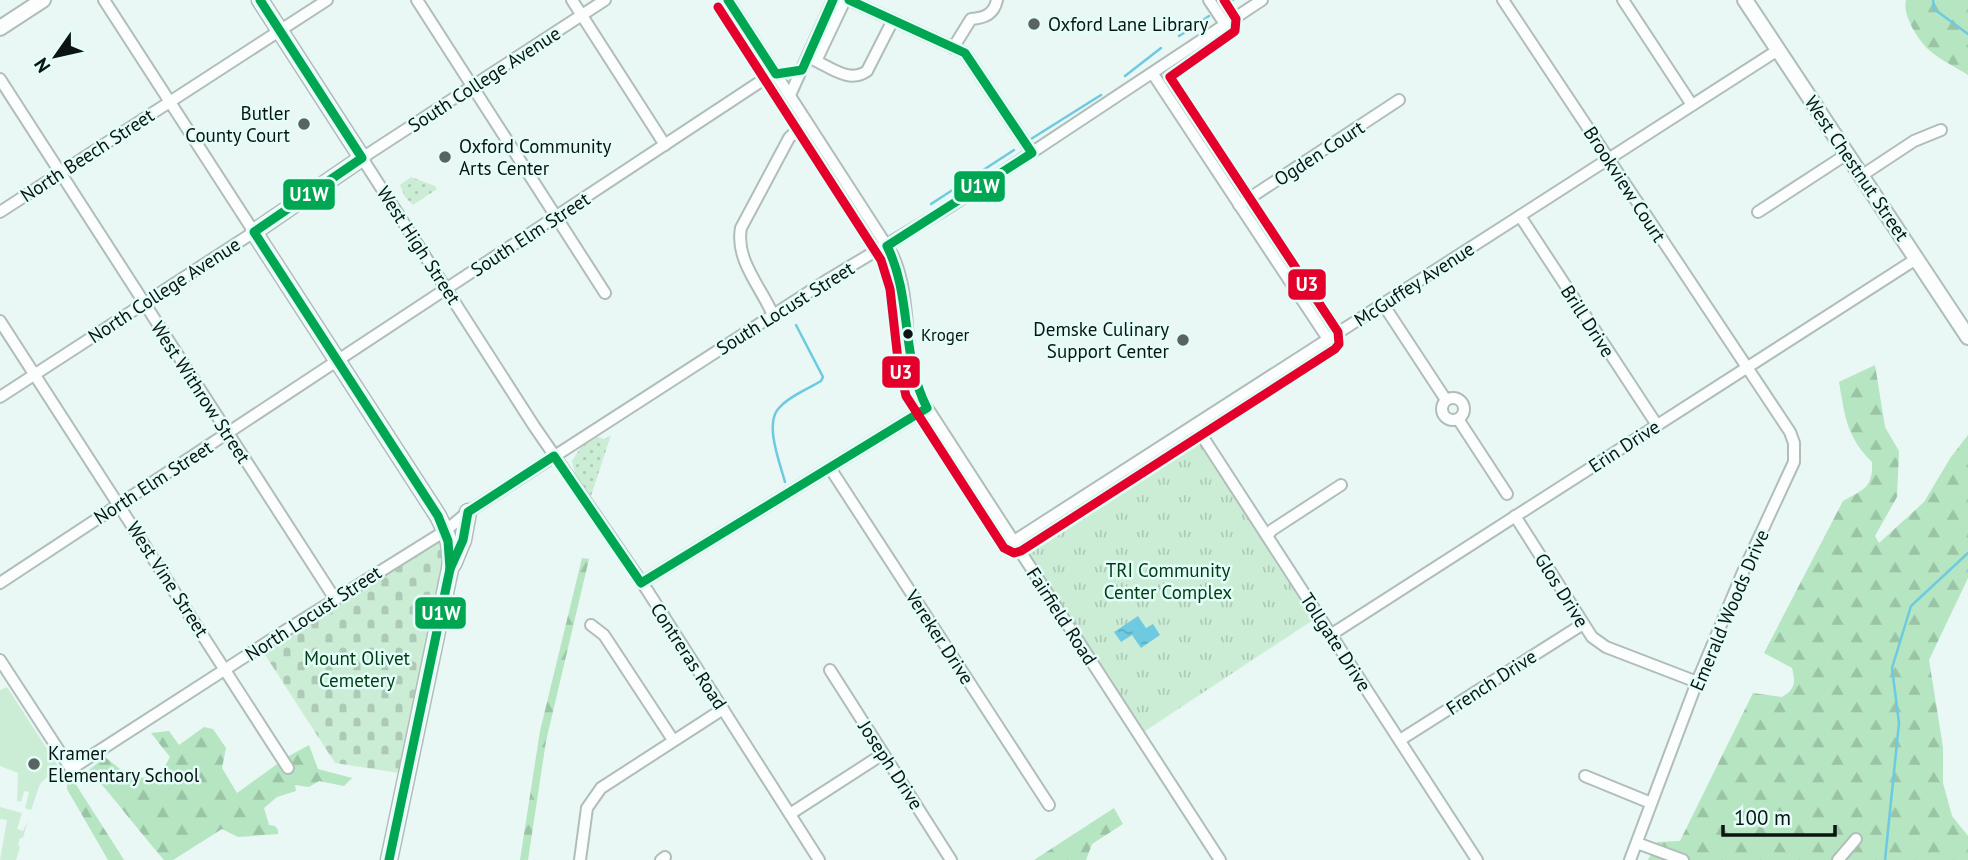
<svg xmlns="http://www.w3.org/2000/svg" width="1968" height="860" font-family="'PT Sans',sans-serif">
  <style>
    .grass { fill: #ccedd5 }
    .forest { fill: url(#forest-firs) }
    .cemetery { fill: url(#cemetery-stones) }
    .park { fill: url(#park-tufts) }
    .garden { fill: url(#garden-dots) }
    .water { fill: url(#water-ripples) }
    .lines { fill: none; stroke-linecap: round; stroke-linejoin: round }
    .stream { stroke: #6dcae1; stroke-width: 2.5 }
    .minor-casing { stroke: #b1bdbb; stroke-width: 14 }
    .major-casing { stroke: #b1bdbb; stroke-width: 18 }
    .highway-casing { stroke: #b1bdbb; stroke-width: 19 }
    .minor { stroke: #fcfefe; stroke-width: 10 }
    .major { stroke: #fcfefe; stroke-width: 14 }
    .highway { stroke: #fcfefe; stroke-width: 16 }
    .bus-1-casing { stroke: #e3fdf9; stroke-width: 14 }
    .bus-2-casing { stroke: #e3fdf9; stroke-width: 14 }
    .bus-1 { stroke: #00a651; stroke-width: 9 }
    .bus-2 { stroke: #e4002b; stroke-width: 9 }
    .poi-dot { fill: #596361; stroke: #e3fdf9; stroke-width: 2.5 }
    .bus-dot { fill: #0b1412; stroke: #e3fdf9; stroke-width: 2.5 }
    .labels { text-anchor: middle; stroke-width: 5; stroke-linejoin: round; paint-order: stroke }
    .bus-label { font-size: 17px; fill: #0b1412; stroke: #e3fdf9; text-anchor: start }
    .poi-label { font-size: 19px; fill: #0b1412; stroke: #e3fdf9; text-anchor: start }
    .street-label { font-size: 19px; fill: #0b1412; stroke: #e3fdf9 }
    .park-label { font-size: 19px; fill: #003b13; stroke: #e3fdf9 }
    .line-badge { stroke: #e3fdf9; stroke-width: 2.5 }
    .badge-label { font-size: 19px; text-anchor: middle; font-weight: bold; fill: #fff }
  </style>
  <defs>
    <pattern id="forest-firs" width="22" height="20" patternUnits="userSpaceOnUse" patternTransform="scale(1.75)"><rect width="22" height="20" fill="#b5e5c1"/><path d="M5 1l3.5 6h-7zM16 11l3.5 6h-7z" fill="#9ac4a5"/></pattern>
    <pattern id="cemetery-stones" width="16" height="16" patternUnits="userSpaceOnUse" patternTransform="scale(1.75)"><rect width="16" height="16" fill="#ccedd5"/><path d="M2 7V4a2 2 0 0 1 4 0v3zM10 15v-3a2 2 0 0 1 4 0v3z" fill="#aecab6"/></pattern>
    <pattern id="park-tufts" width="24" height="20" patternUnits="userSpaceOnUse" patternTransform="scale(1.75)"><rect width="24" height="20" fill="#ccedd5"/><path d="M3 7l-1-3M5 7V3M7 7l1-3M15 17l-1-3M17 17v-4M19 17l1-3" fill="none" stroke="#aecab6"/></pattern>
    <pattern id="garden-dots" width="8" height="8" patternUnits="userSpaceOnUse" patternTransform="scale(1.75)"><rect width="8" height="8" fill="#ccedd5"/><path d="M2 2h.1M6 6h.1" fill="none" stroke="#aecab6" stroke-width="1.8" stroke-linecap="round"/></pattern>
    <pattern id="water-ripples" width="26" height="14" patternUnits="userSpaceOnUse" patternTransform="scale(1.75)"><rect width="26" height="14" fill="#6dcae1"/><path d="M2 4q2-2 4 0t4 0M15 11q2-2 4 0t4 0" fill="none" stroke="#5dadc0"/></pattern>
  </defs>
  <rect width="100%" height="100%" fill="#e9f7f5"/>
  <!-- grass -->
  <g class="grass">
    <path d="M7,687l51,79 -18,18 -9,26 -6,-2 4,-16 -5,-1 -3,11 -4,-1 1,-28 -18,-7v-76z"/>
    <path d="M0,807l22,6 -5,16 6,2 5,-11 -5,18h-3l-2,7 2,2 -4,13h-16l7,-40 -7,-1z"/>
  </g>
  <!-- forest -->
  <g class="forest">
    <path d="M1906,0h62v75c-12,-8 -28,-15 -39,-25 -11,-10 -27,-35 -23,-50z"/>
    <path d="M1875,365l10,62 14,24 -2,46 -22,39 4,7 45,-41 27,-45 17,-22v143l-39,82 14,87v36l9,33 16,20v24h-320l9,-18 23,-1 73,-148 29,4c13,-8 14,-14 10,-29l-28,-15 79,-152c21,-12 30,-13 29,-39 -26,-26 -27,-46 -33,-80z"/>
    <path d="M582,558l7,1 -43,182 -18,119h-8l20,-129z"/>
    <path d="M204,727l9,2 13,19 -4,20 15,25 50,-36 22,-12 9,24 34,9 -8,8 -25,-5 -10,6 -14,-2 1,6 -19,6 -13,11 5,17 6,1 3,4v4l-40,3 -16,-8 -49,31h-9c-26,-30 -49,-61 -75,-90l16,-13 29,23 27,-7 9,-16 -19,-24 18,-2 10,14z"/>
    <path d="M70,780l5,3 49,77h-16l-41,-71v-5z"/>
    <path d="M1114,808l9,16 -31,20 -6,16h-52z"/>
  </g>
  <!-- cemetery -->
  <path class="cemetery" d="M445,531l4,8 -43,235 -71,-11 -75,-116z"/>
  <!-- park -->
  <path class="park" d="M1195,425l124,191 -180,119 -125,-194z"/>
  <!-- garden -->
  <g class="garden">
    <path d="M411,177l24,9 2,3 -24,16 -8,-8 -5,-12z"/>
    <path d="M611,435l-20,61 -1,-1 -15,-21 -3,-13 9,-14 16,-10 8,2z"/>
  </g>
  <!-- water -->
  <path class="water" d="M1138,616l8,12 7,-4 7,11 -19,13 -9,-13 -11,7 -7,-10z"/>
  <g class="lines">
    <!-- stream -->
    <g class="stream">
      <path d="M1933,0l1,9 34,25"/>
      <path d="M1226,5l7,-5"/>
      <path d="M1179,36l30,-20"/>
      <path d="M1125,76l36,-28"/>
      <path d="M1031,139l70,-44"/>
      <path d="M931,204l83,-54"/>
      <path d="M785,482c-5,-19 -21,-58 -6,-74 10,-12 29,-19 42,-27l2,-4 -27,-52"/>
      <path d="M1885,860l14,-137 -7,-55 19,-62 57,-53"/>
    </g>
    <!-- minor casing -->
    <g class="minor-casing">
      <g id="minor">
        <path d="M417,0l188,293"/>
        <path d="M572,0l93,145"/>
        <path d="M605,0l-243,158 172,268 113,164 172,270"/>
        <path d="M728,0l164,254c20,42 11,94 25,138l303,468"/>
        <path d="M845,0l-29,61c17,8 34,22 51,10l26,-51"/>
        <path d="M849,0l116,53 67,100"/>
        <path d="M1209,0l16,24"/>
        <path d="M1503,0l287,432 4,11v19l-51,110 -46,110 -67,178"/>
        <path d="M1623,0l69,105"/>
        <path d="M953,48l18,-29c14,-1 23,-5 26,-19"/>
        <path d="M1153,74l175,265"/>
        <path d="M0,79l335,520"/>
        <path d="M790,95l43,-95"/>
        <path d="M1861,176l53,-35 27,-11"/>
        <path d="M1239,205l160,-105"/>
        <path d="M0,212l327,-212"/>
        <path d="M1758,212l89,-58"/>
        <path d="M1520,216l137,209"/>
        <path d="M1383,304l63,96"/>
        <path d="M773,315c-12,-28 -38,-55 -32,-87l48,-90 17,-17"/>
        <path d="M0,321l288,447"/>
        <path d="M0,397l254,-165 -150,-232"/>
        <circle cx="1453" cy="409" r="11"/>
        <path d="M1458,419l49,75"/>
        <path d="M1195,425l282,435"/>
        <path d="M830,468l219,337"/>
        <path d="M1515,516l77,121 14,10 91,35"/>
        <path d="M1267,536l5,-6 69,-45"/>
        <path d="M1014,541l764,-491"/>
        <path d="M0,583l775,-511"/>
        <path d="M641,583l286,-175"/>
        <path d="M591,625l13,10 69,105"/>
        <path d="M1332,634l584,-375"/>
        <path d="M0,660l71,109 209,-135 165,-103 23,-19 361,-233 122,-73 311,-206"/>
        <path d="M830,670l121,190"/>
        <path d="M1400,740l183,-116"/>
        <path d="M1585,776l66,27"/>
        <path d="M790,814l93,-60"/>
        <path d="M1637,843l46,17"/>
        <path d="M580,860l7,-52 14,-20 122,-79"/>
        <path d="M661,860l4,-3"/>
        <path d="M1838,860l18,-21"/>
      </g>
    </g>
    <!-- major casing -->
    <g class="major-casing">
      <g id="major">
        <path d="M1745,0l223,337"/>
        <path d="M0,28l43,-28"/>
      </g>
    </g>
    <!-- highway casing -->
    <g class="highway-casing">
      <g id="highway">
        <path d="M260,0l102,158 -108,74 184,284c9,18 15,32 12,53l-61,291"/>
        <path d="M453,564l10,-24 5,-28"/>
      </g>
    </g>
    <!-- minor -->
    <use href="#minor" class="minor"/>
    <!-- major -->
    <use href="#major" class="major"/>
    <!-- highway -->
    <use href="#highway" class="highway"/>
    <!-- bus-1 casing -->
    <g class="bus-1-casing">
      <g id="bus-1">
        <path d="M260,0l102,158 -108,74 184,284 10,25 2,28 -61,291"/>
        <path d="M728,0l48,74 26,-4 31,-70"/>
        <path d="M450,569l13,-29 5,-28 86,-56 87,127 286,-175c-27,-53 -14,-109 -40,-162l145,-93 -67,-100 -116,-53"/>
      </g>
    </g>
    <!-- bus-2 casing -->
    <g class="bus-2-casing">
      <path id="bus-2" d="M718,7l163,253 9,29 8,71 8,36 98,152 10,5 7,-2 314,-202 4,-5 -1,-12 -168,-255 65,-46 1,-12 -12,-19"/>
    </g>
    <!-- bus-1 -->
    <use href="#bus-1" class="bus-1"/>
    <!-- bus-2 -->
    <use href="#bus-2" class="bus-2"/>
  </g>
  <!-- markers -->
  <g class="poi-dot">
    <circle cx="1034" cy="24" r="7"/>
    <circle cx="304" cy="124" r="7"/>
    <circle cx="445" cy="157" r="7"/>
    <circle cx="1183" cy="340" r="7"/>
    <circle cx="34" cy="764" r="7"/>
  </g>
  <circle class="bus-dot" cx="908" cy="334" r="6"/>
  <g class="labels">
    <!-- bus labels -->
    <g class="bus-label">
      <text x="921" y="341">Kroger</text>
    </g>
    <!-- poi labels -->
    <g class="poi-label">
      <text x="1048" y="31">Oxford Lane Library</text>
      <text x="290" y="120" text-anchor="end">Butler<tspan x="290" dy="22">County Court</tspan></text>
      <text x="459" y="153">Oxford Community<tspan x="459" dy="22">Arts Center</tspan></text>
      <text x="1169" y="336" text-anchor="end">Demske Culinary<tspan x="1169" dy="22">Support Center</tspan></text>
      <text x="48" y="760">Kramer<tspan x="48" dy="22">Elementary School</tspan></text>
    </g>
    <!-- street labels -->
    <g class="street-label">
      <text transform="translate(484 79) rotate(-33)" y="7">South College Avenue</text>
      <text transform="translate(1319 153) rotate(-33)" y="7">Ogden Court</text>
      <text transform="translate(87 155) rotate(-33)" y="7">North Beech Street</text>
      <text transform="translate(1857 168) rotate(56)" y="7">West Chestnut Street</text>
      <text transform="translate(1625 184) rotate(57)" y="7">Brookview Court</text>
      <text transform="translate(530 234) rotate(-33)" y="7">South Elm Street</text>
      <text transform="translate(419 245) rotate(57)" y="7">West High Street</text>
      <text transform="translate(1414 284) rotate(-33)" y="7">McGuffey Avenue</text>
      <text transform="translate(164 290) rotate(-33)" y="7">North College Avenue</text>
      <text transform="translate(785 308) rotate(-32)" y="7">South Locust Street</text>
      <text transform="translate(1588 321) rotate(57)" y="7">Brill Drive</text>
      <text transform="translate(201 392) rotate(57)" y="7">West Withrow Street</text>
      <text transform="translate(1624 446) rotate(-33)" y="7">Erin Drive</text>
      <text transform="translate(153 482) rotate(-33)" y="7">North Elm Street</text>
      <text transform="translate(168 579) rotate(57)" y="7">West Vine Street</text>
      <text transform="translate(1562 590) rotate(58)" y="7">Glos Drive</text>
      <text transform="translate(1729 610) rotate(-67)" y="7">Emerald Woods Drive</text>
      <text transform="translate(313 613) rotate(-33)" y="7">North Locust Street</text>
      <text transform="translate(1062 616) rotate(57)" y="7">Fairfield Road</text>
      <text transform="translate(940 637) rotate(57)" y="7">Vereker Drive</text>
      <text transform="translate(1336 642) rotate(57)" y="7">Tollgate Drive</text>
      <text transform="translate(689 656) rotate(57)" y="7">Contreras Road</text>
      <text transform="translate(1491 682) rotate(-33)" y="7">French Drive</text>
      <text transform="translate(891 765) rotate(57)" y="7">Joseph Drive</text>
    </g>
    <!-- park labels -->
    <g class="park-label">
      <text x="1168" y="577">TRI Community<tspan x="1168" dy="22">Center Complex</tspan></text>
      <text x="357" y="665">Mount Olivet<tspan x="357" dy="22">Cemetery</tspan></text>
    </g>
  </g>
  <g class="line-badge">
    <rect x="953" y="170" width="53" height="33" rx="7" fill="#00a651"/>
    <rect x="282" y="178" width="54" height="33" rx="7" fill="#00a651"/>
    <rect x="1287" y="268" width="40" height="33" rx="7" fill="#e4002b"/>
    <rect x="881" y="355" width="40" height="34" rx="7" fill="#e4002b"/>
    <rect x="414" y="596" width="53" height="34" rx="7" fill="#00a651"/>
  </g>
  <g class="badge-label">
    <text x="980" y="193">U1W</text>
    <text x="309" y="201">U1W</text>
    <text x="1307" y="291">U3</text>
    <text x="901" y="379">U3</text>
    <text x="441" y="620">U1W</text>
  </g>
  <!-- north arrow -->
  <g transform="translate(56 56) rotate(236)" stroke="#e3fdf9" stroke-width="5" paint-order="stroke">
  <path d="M0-5L12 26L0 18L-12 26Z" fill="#0b1412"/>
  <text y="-10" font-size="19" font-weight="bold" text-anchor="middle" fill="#0b1412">N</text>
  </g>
  <!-- scale -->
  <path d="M1723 825v10h112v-10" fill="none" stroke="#0b1412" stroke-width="3.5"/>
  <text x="1734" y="825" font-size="21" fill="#0b1412" stroke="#e3fdf9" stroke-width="5" paint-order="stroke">100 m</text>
</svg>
